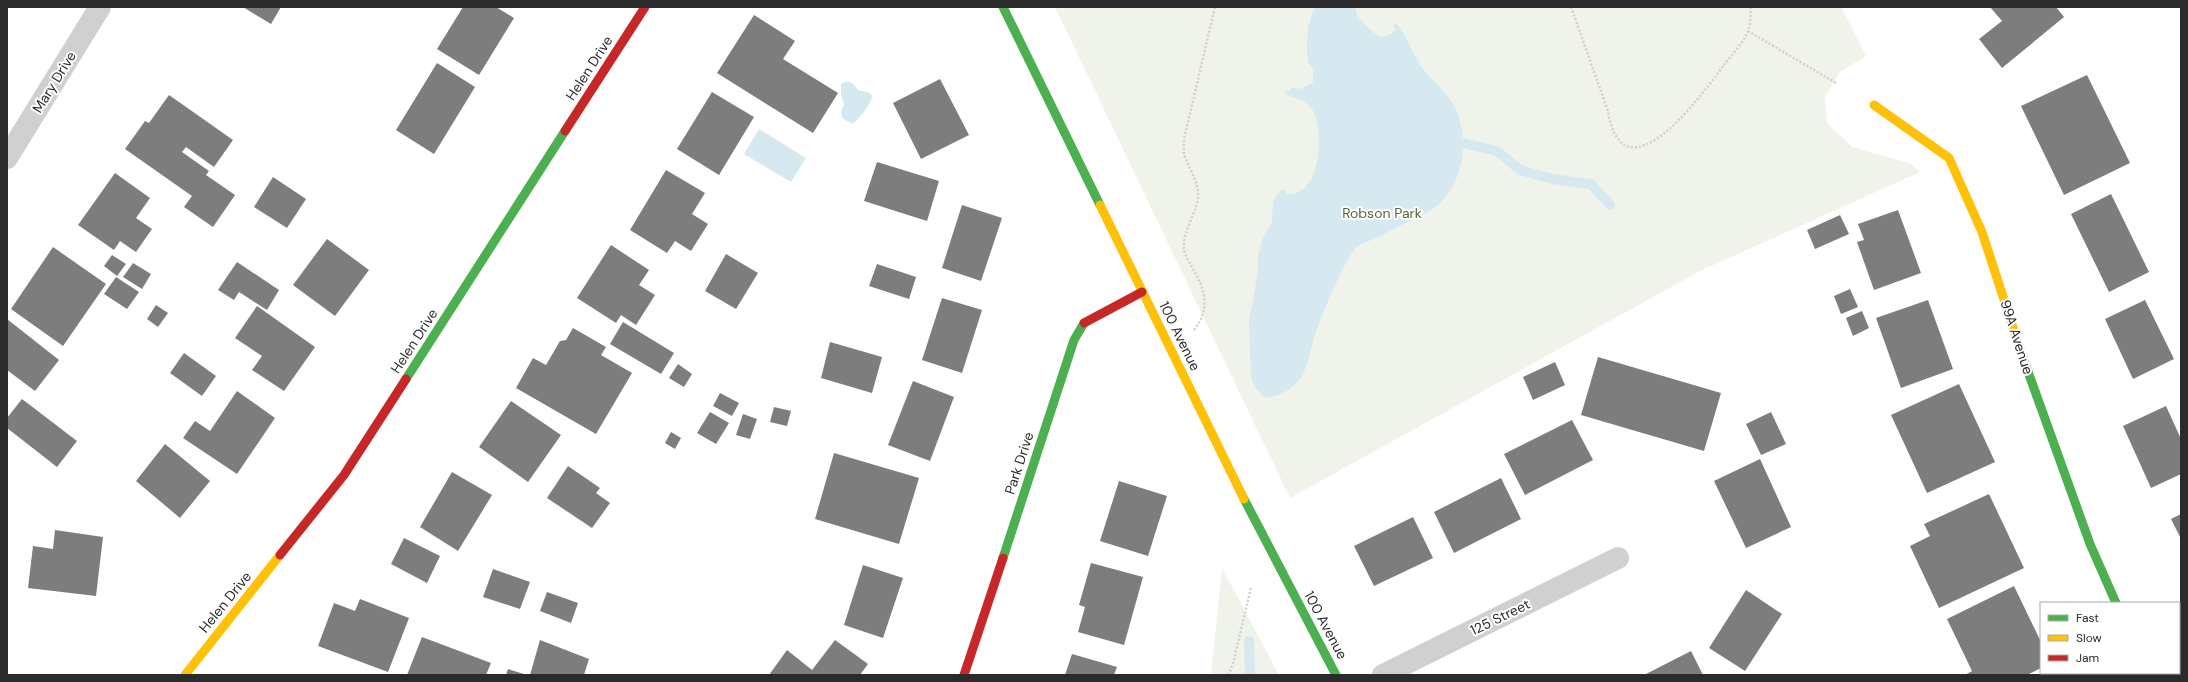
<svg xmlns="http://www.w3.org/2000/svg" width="2188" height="682" font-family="'DM Sans',sans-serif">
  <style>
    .green { fill: #f0f3ea }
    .water { fill: #d6e9f0 }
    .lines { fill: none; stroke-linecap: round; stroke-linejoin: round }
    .stream { stroke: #d6e9f0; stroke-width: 10 }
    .building { fill: #7d7d7d }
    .path { stroke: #d0d0d0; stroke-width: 2.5; stroke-dasharray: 2 2; stroke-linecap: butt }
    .street { stroke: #d0d0d0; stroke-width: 22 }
    .fast { stroke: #4caf50; stroke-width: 9 }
    .slow { stroke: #ffc107; stroke-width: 9 }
    .jam { stroke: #c62828; stroke-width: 9 }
    .labels { text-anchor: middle; stroke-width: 4; stroke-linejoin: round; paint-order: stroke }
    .street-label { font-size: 14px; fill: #2b2b2b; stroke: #fff }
    .park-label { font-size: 14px; fill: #53663a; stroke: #fff }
  </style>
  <rect width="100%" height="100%" fill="#fff"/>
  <!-- green -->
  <g class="green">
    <path d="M1055,7h786l25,49 -26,16 -15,25 2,26 25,24 57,16 11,9 -220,99 -410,227z"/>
    <path d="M1222,568l57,107h-68z"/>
  </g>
  <!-- water -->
  <g class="water">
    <path d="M1315,7h41c-1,12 16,25 25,30l11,-3 3,-4 -2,-4 1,-3c8,0 22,38 30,47 9,11 22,21 29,34 19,33 11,85 -22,106 -15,9 -32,15 -48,25 -8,5 -23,7 -29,15 -13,18 -30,60 -38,82 -5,13 -8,38 -17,48 -9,11 -20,16 -34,18l-10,-11 -4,-9 -2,-57 9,-49v-16l4,-16 10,-18 1,-21 8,-11h4l2,4c34,4 38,-64 25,-85 -6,-9 -17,-10 -26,-15l-1,-3h5l1,-4 9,2 13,-7v-13l-5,-6c-2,-18 -2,-39 7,-56z"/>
    <path d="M845,82c7,-1 9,2 13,8l9,2 5,3c1,7 -14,26 -20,29l-10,-6 -1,-6 3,-8 -3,-10v-10z"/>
    <path d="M759,129l47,29 -15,24 -47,-28z"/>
  </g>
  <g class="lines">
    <!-- stream -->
    <g class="stream">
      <path d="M1463,143l34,8 23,19 32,9 39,5 19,21"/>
      <path d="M1249,641l1,34"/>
    </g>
  </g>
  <!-- building -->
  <g class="building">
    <path d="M243,7h38l-10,17z"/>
    <path d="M463,7h33l18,11 -35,57 -42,-26z"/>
    <path d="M1990,7h66l8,10 -62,51 -23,-29 23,-18z"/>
    <path d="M754,15l41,26 -12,18 55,34 -25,40 -96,-60z"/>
    <path d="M437,63l38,24 -41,67 -38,-24z"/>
    <path d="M2087,75l43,88 -66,32 -43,-89z"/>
    <path d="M940,79l29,56 -48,24 -28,-56z"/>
    <path d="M712,92l42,25 -35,58 -42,-26z"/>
    <path d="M169,95l64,45 -19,27 -28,-20 -4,5 27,19 -3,4 29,20 -22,32 -29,-20 8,-11 -67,-47 20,-28 4,2z"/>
    <path d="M877,162l62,19 -12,40 -63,-20z"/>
    <path d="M666,170l39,23 -13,21 16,10 -17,27 -16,-10 -8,12 -37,-23z"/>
    <path d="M115,173l35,25 -14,20 16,11 -16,23 -16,-11 -6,9 -36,-25z"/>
    <path d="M273,177l33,22 -19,29 -33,-21z"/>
    <path d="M2111,194l38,78 -40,20 -38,-78z"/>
    <path d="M962,205l40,13 -21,63 -39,-13z"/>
    <path d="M1898,210l23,63 -47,17 -17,-48 7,-2 -6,-16z"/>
    <path d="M1840,215l9,19 -34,15 -8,-19z"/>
    <path d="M327,239l42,31 -34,46 -42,-31z"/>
    <path d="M611,245l38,25 -10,15 16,10 -19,30 -15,-10 -5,8 -39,-25z"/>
    <path d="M53,247l53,37 -43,62 -52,-37z"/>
    <path d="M726,254l32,19 -22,36 -31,-18z"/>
    <path d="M112,255l14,9 -9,12 -13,-10z"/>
    <path d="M237,262l42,28 -12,20 -28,-18 -5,8 -16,-10z"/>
    <path d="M133,263l18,11 -9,15 -19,-12z"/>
    <path d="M877,264l39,13 -7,22 -40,-13z"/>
    <path d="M116,277l23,15 -12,17 -23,-15z"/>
    <path d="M1850,289l8,18 -17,7 -7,-18z"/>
    <path d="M942,298l40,12 -20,63 -40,-13z"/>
    <path d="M1928,300l25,69 -52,19 -25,-70z"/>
    <path d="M2145,300l29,59 -41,20 -28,-60z"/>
    <path d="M156,305l12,8 -10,14 -11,-8z"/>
    <path d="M257,306l58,41 -31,44 -32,-21 10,-14 -27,-18z"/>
    <path d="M1862,311l7,17 -16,8 -7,-18z"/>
    <path d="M7,319l52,41 -24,31 -28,-21z"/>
    <path d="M623,322l51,31 -13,21 -51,-30z"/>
    <path d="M573,328l33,19 -5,8 31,18 -36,61 -80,-46 17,-30 13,7 14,-24 6,-1z"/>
    <path d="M830,342l52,15 -10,36 -51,-15z"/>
    <path d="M184,353l32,23 -14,20 -32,-23z"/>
    <path d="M1598,357l123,36 -17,58 -123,-36z"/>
    <path d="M1555,362l10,23 -32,15 -10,-23z"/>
    <path d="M678,364l14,10 -8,13 -15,-9z"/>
    <path d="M913,381l41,16 -24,64 -42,-16z"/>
    <path d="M1959,384l36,78 -68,31 -36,-78z"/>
    <path d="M237,391l38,27 -38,56 -54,-36 12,-17 15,10z"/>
    <path d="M720,393l19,10 -7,13 -19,-10z"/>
    <path d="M22,399l55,42 -20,26 -50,-39v-10z"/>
    <path d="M511,401l50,34 -33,47 -49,-35z"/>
    <path d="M2166,406l15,33v35l-30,14 -28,-62z"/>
    <path d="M774,407l17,4 -4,15 -17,-4z"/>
    <path d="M710,412l19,11 -13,21 -19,-11z"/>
    <path d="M1771,412l15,32 -25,11 -15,-31z"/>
    <path d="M743,414l14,5 -7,20 -14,-4z"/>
    <path d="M1572,420l21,40 -68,35 -21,-41z"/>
    <path d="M671,432l10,6 -6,11 -10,-6z"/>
    <path d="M165,444l45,37 -30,37 -44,-37z"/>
    <path d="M834,453l85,25 -20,66 -84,-25z"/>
    <path d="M1760,459l31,68 -45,21 -32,-67z"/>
    <path d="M568,466l32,22 -4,5 14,10 -18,25 -45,-30z"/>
    <path d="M452,472l40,23 -34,56 -38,-24z"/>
    <path d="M1501,478l20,41 -67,34 -20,-41z"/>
    <path d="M1119,481l48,15 -19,60 -48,-15z"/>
    <path d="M1989,494l35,74 -85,40 -29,-62 20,-10 -6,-12z"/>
    <path d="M2181,514v25l-10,-20z"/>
    <path d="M1413,517l20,41 -59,28 -20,-40z"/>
    <path d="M55,530l48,7 -7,59 -68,-8 5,-42 20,3z"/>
    <path d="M404,538l36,18 -13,27 -36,-19z"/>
    <path d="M1091,563l52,14 -19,68 -46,-13 7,-25 -6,-2z"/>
    <path d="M863,565l40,13 -20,60 -39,-13z"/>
    <path d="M493,569l37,13 -10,27 -37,-12z"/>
    <path d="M2014,586l27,56v26l-14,7h-62l7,-4 -25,-52z"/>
    <path d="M1746,590l36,24 -37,57 -36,-23z"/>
    <path d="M547,592l31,11 -7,20 -31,-12z"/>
    <path d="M360,599l49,19 -21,54 -70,-26 16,-43 21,8z"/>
    <path d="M422,637l69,26 -5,12h-79z"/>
    <path d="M540,640l49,19 -5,16h-54z"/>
    <path d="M835,640l33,24 -8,11h-91l18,-25 25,20z"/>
    <path d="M1691,651l12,24h-59z"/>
    <path d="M1072,654l45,13 -3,8h-49z"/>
    <path d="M508,669l19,6h-21z"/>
  </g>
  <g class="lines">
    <!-- path -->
    <g class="path">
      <path d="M1571,7l37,104c15,92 94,-16 115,-45 7,-9 21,-24 25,-35 3,-6 2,-17 3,-24"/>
      <path d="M1748,31l88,52"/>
      <path d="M1194,330c16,-20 12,-40 -1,-61 -3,-6 -8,-13 -9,-19 -2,-18 12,-35 14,-53 1,-16 -10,-29 -14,-43 -1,-5 0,-11 0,-15l31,-132"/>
      <path d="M1228,675l5,-11 18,-77"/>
    </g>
    <!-- street -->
    <g class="street">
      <path d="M7,158l93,-151"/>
      <path d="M2146,673l1,2"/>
      <path d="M1383,675l235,-117"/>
    </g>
    <!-- fast -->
    <g class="fast">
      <path d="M1003,7l97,198"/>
      <path d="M2022,355l68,189 26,59"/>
      <path d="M406,379l159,-248"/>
      <path d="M1244,499l92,176"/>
      <path d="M1003,558l71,-218 10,-17"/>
    </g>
    <!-- slow -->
    <g class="slow">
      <path d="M1874,105l75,53 33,74 40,123"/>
      <path d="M1100,205l144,294"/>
      <path d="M185,675l95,-120"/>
    </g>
    <!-- jam -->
    <g class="jam">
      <path d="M565,131l80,-124"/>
      <path d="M1084,323l58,-31"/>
      <path d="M280,555l64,-80 62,-96"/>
      <path d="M964,675l39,-117"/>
    </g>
  </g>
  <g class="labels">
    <!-- street labels -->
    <g class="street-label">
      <text transform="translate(589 68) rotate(-57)" y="5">Helen Drive</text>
      <text transform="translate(54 82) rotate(-58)" y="5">Mary Drive</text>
      <text transform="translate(1180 336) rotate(64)" y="5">100 Avenue</text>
      <text transform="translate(2017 337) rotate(72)" y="5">99A Avenue</text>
      <text transform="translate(414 341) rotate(-57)" y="5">Helen Drive</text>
      <text transform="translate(1019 463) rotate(-72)" y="5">Park Drive</text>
      <text transform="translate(225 602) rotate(-51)" y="5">Helen Drive</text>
      <text transform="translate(1500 617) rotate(-26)" y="5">125 Street</text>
      <text transform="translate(1326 625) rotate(62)" y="5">100 Avenue</text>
    </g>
    <!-- park labels -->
    <g class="park-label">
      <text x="1382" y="218">Robson Park</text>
    </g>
  </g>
  <!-- border -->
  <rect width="2188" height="682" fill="none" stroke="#2b2b2b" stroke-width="16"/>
  <!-- legend -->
  <rect x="2040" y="602" width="140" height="72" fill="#ffffff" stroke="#aaaaaa"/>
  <rect x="2048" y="615" width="20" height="6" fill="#4caf50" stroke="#aaaaaa"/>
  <text x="2076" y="622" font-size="12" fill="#2b2b2b">Fast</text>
  <rect x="2048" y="635" width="20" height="6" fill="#ffc107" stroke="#aaaaaa"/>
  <text x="2076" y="642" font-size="12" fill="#2b2b2b">Slow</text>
  <rect x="2048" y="655" width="20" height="6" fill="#c62828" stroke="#aaaaaa"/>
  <text x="2076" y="662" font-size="12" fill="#2b2b2b">Jam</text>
</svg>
